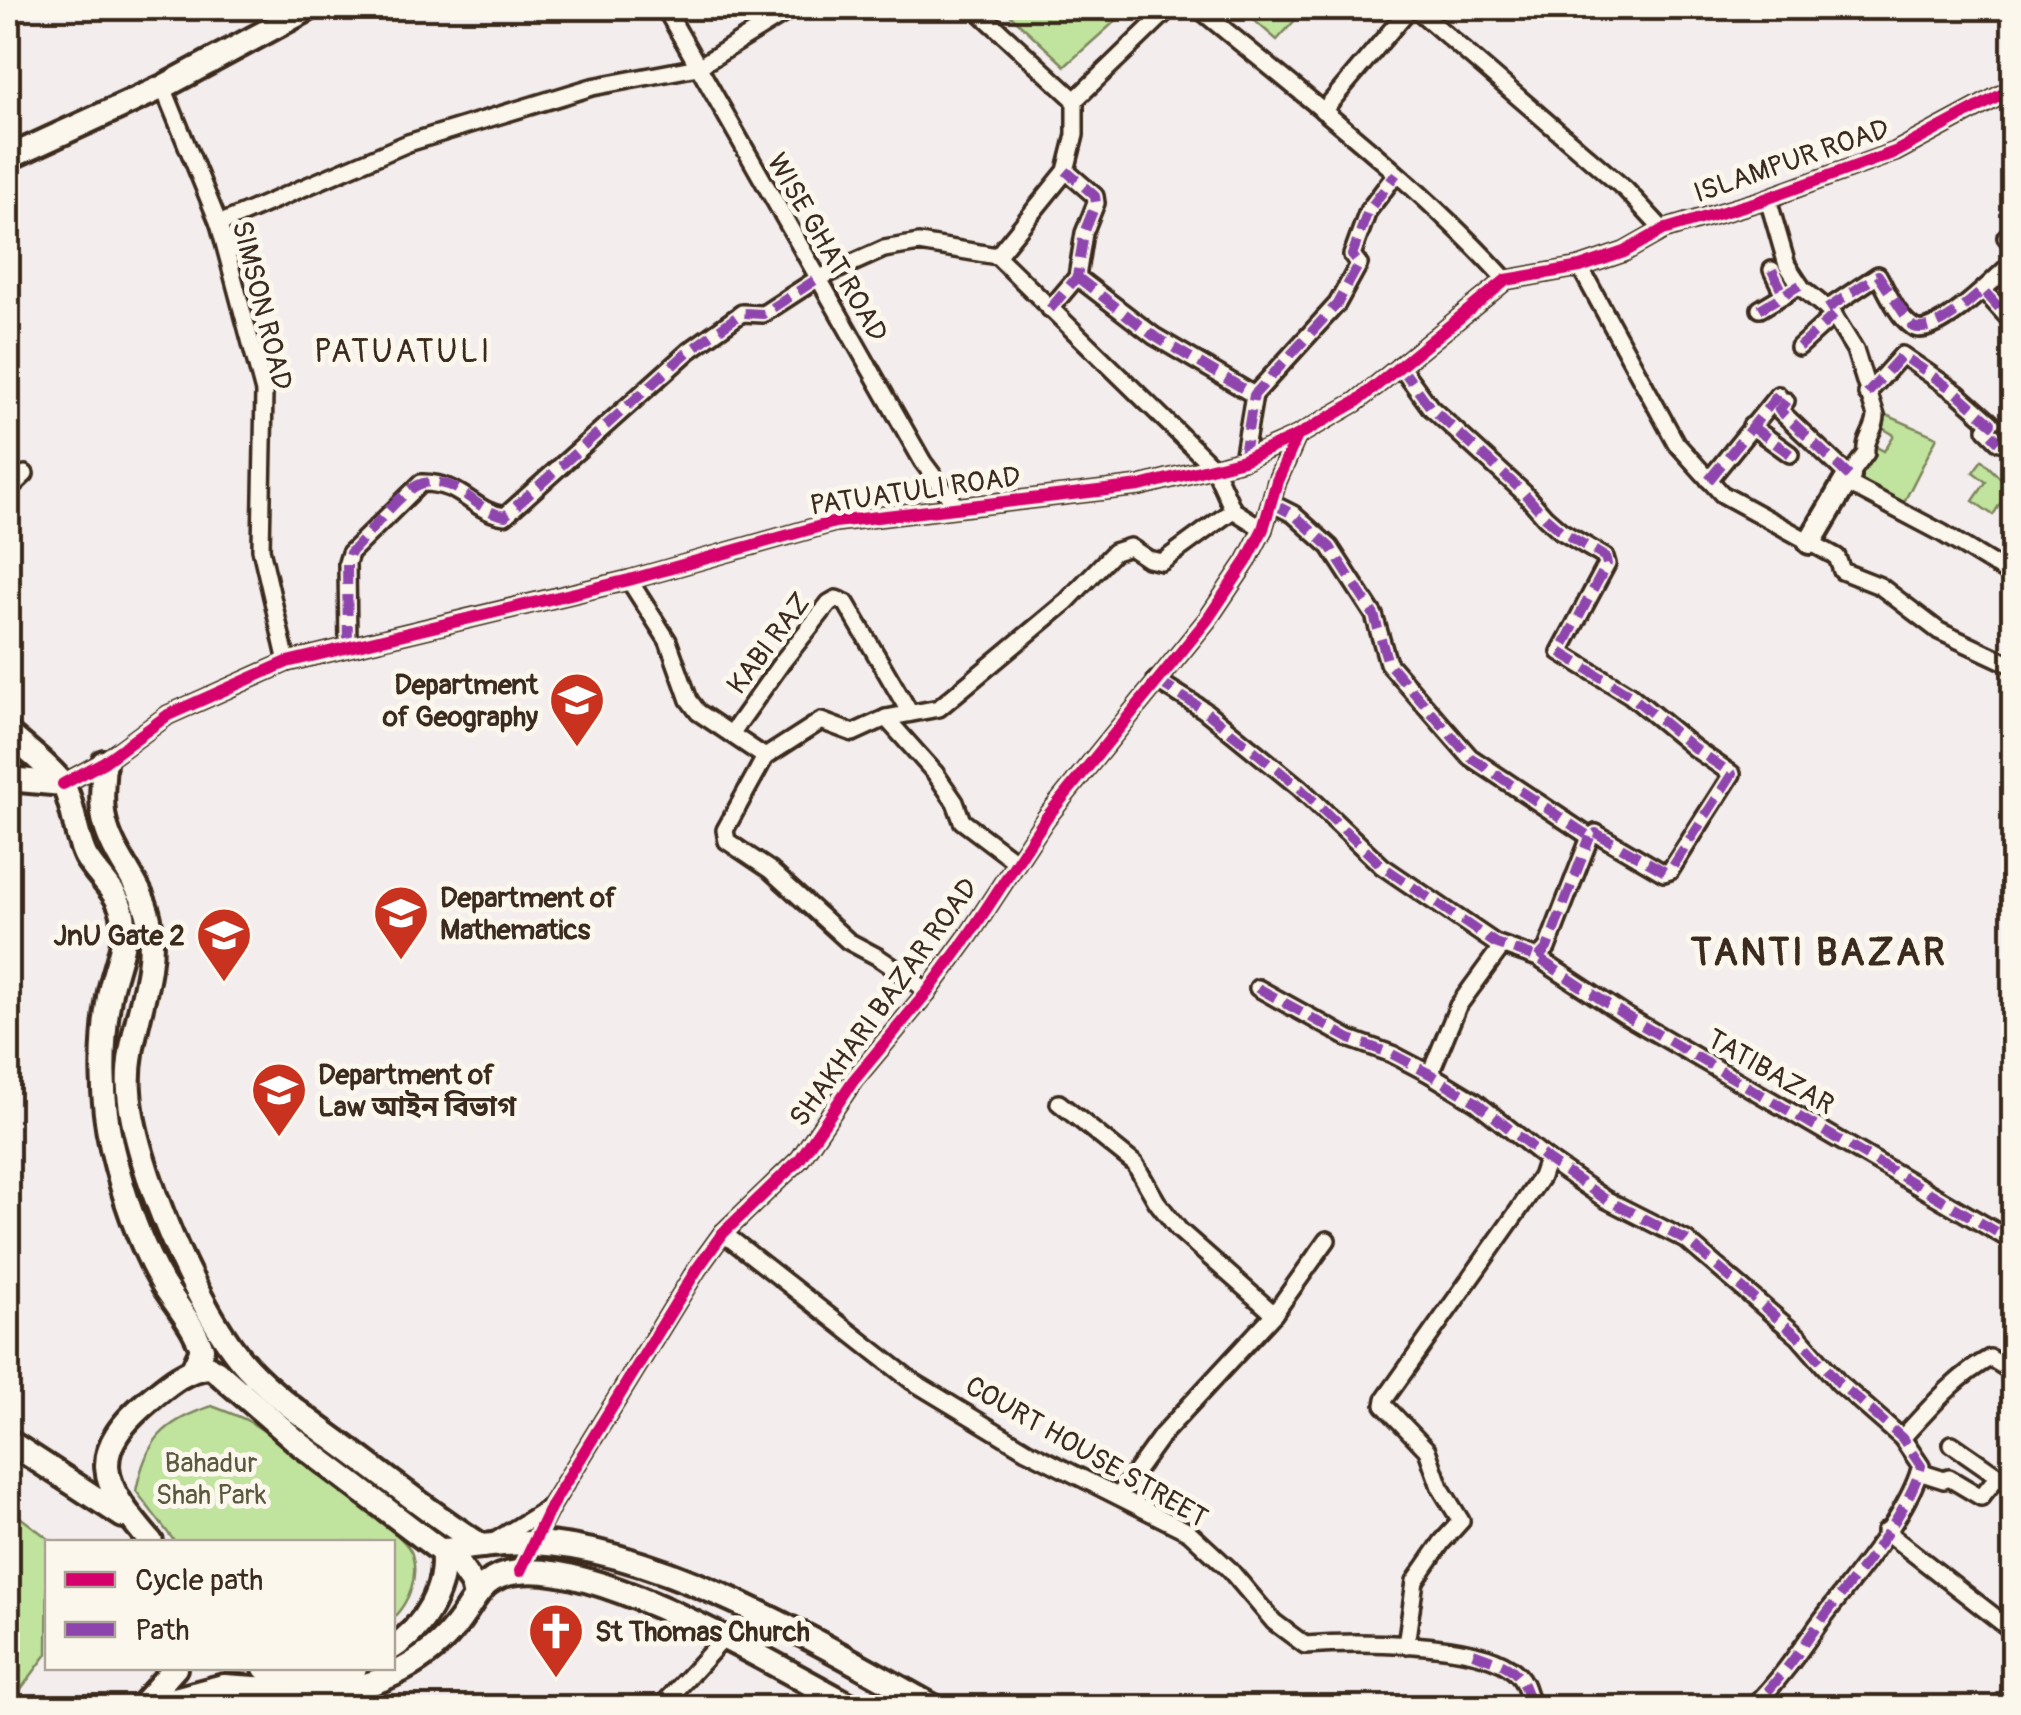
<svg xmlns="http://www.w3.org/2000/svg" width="2021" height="1715" font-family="Pangolin,'Noto Sans Bengali',sans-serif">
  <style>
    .green { fill: #c0e39d; stroke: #7e865e; stroke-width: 2.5 }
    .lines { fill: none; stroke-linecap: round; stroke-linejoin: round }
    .street-casing { stroke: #3b2a1e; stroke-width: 22 }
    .secondary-casing { stroke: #3b2a1e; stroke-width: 30 }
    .street { stroke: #fbf7ec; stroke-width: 15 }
    .secondary { stroke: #fbf7ec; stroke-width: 22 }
    .quiet { stroke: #8e44ad; stroke-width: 10; stroke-dasharray: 20 10; stroke-linecap: butt }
    .cycleway-casing { stroke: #fbf7ec; stroke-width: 19 }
    .cycleway { stroke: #d6006c; stroke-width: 12 }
    .labels { text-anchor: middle; stroke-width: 10; stroke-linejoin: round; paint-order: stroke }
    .street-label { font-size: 28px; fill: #3b2a1e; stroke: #fbf7ec }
    .poi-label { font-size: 28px; font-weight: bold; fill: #3b2a1e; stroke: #fbf7ec; text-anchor: start }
    .park-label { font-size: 28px; fill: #5c583e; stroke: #fbf7ec }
    .quarter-label { font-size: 32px; letter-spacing: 2.5px; fill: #3b2a1e; stroke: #fbf7ec }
    .district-label { font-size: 38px; font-weight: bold; letter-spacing: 2.5px; fill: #3b2a1e; stroke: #fbf7ec }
  </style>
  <rect width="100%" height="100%" fill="#f4eded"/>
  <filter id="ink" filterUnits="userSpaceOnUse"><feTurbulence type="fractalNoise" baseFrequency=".01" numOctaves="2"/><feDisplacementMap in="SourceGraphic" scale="20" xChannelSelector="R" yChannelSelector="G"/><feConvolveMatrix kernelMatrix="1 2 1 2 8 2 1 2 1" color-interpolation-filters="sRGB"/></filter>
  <g filter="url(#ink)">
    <!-- green -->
    <g class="green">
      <path d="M1003,8h127l-65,58z"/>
      <path d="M1240,8h66l-29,32z"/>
      <path d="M1875,410l62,27 -36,71 -52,-28 20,-37 15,8 10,-16 -15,-9z"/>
      <path d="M1982,460l28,28 -17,27 -20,-14 13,-19 -13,-10z"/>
      <path d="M212,1406c12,5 25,9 36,15 26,15 157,110 164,133 7,23 -3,48 -19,64l-1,-76h-217l-39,-51c10,-50 26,-69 76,-85z"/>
      <path d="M8,1508l45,34h-5l-1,112 -26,35 -13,-11z"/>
    </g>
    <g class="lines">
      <!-- street casing -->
      <g class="street-casing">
        <g id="street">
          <path d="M665,8l258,454 33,44"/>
          <path d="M975,8l100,92 95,-92"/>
          <path d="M1198,8c105,87 216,171 308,272"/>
          <path d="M1415,8l211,182 37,40"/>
          <path d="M163,87l56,137 45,168 -3,157 26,113"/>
          <path d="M1323,111l87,-103"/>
          <path d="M1768,199l19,66 15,23 30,25 23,37 21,66c0,14 -12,23 -10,37l-17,23 -70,-66 7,-9"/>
          <path d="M219,224l189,-81 184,-56 106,-20 95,-59"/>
          <path d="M2014,231l-8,6 8,9"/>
          <path d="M997,256l69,-85 9,-36v-35"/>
          <path d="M1580,267l96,176 46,51 115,63 5,14 38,15 59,45 75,35"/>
          <path d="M1772,270l12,25"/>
          <path d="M1077,277l77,59 100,59"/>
          <path d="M1983,290l28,31h3"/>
          <path d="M1050,309l27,-32 7,-44 12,-30 -1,-7 -29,-25"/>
          <path d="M1760,309l40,-24"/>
          <path d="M1827,309l51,-34c9,16 19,41 35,52 21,14 85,-51 101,-66"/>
          <path d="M1799,347l35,-32"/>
          <path d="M1867,394l35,-39 55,38 34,30 -5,6 13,13"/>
          <path d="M1751,426l39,28"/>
          <path d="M1243,460l11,-65 83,-91 22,-40 -7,-9 16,-44 28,-37"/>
          <path d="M1709,480l69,-85"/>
          <path d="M1845,482l97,51 72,44"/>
          <path d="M8,490l17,-16"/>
          <path d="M1271,503l22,11 37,33 44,68 14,48 82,94 120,80 6,-4 68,40 6,-2 62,-97 -38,-26 -64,-53 -70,-43 47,-88 -2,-7 -44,-26 -16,-14 -22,-25 -93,-85 -30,-41"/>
          <path d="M629,580l39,61 21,59 9,12 67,45"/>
          <path d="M348,645l-1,-82 3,-10 71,-70c42,-1 51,29 84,33l184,-165 53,-38 21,1 54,-35 67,-30 35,-6 78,13 217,212 19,42 30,19"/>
          <path d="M1156,680l48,30 96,78 82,78 113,77 43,15 85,56 391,228"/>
          <path d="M886,718l49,55 20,29 7,19 53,40"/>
          <path d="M731,734l52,-73 46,-58 7,-4 10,4 64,110"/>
          <path d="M63,784l41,-22 64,-47 119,-53 342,-82 206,-58 305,-36 103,-26 54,-24 59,-34 150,-122 74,-13 44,-15 39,-22 97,-29 135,-49 119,-64"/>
          <path d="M1538,958l9,-10 43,-111"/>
          <path d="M1258,988l92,51 42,15 38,20 46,28 71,57 58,40 81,41 113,97 40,46 63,55 19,28c-14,51 -69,113 -101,156 -21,30 -41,59 -68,86"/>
          <path d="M928,991l-50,-34 -30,-16 -78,-71 -43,-29 -2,-11 40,-73 56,-36 32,12 33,-15 53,-10 127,-106 48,-50 16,-5 18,12 14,3 71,-52"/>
          <path d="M1430,1074l28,-68 44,-60"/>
          <path d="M1059,1103l76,61 22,38 22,28 95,84"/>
          <path d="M723,1233l189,148 114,69 163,82 40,37 45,53 31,23c47,-4 168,-4 205,23 15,10 17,23 21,40"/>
          <path d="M1902,1438c27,-29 53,-61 88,-80l24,15"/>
          <path d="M1952,1444l62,43"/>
          <path d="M1919,1472l25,8 5,-2 32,19 17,-21"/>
          <path d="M1119,1495l43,-60 112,-121 53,-74"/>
          <path d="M1885,1531l129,101"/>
          <path d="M495,1541l53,-33"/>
          <path d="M532,1543l19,-37 146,-237 26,-36 77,-74 53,-78 75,-90 41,-56 77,-117 161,-198 39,-58 17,-33 14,-48 20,-45"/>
          <path d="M1406,1645l9,-64 27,-39 19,-21 -21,-34 -13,-37 -43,-45 1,-6 133,-188 23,-34 6,-18"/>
          <path d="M660,1708l63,-69"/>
          <path d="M1996,1708l18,-16"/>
        </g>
      </g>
      <!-- secondary casing -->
      <g class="secondary-casing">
        <g id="secondary">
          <path d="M8,158l155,-71 147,-79"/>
          <path d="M1810,542l39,-66"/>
          <path d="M8,733c12,11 48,39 55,52 10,16 12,51 23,72 13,22 36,37 38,65 2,26 -11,50 -15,75 -8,48 -8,104 3,151 11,46 27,95 51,136 13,21 31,41 39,65l-9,20"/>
          <path d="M104,762c-1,19 -4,42 1,61 9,37 41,65 45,103 7,56 -25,109 -21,165 4,71 69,223 118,276 31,33 70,59 106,86 43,32 84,65 129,93"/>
          <path d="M8,779l55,5"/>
          <path d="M216,1371l84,73 158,120 14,20 3,13"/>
          <path d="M8,1441l115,75"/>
          <path d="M151,1542c-52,-60 -66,-90 3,-146 16,-13 33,-27 54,-29"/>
          <path d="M442,1550c30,-2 61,-8 92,-7 128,5 290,103 402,165"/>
          <path d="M392,1648c32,-20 56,-61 50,-98"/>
          <path d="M265,1668c29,16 59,10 90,0"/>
          <path d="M283,1678c10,6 23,14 35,14 48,1 105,-26 135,-63 23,-27 25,-53 65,-57 85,-11 259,95 337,136"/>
          <path d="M141,1706l34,-38"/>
          <path d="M141,1708l83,-22 77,5"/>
        </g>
      </g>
      <!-- street -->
      <use href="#street" class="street"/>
      <!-- secondary -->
      <use href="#secondary" class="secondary"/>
      <!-- quiet -->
      <g class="quiet">
        <path d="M1772,270l12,25"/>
        <path d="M1077,277l77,59 100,59"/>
        <path d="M1050,309l27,-32 7,-44 12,-30 -1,-7 -29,-25"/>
        <path d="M1760,309l40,-24"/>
        <path d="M1827,309l51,-34 35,52c22,7 54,-23 70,-37l28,31h3"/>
        <path d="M1799,347l35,-32"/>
        <path d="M1400,366l30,41 93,85 22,25 16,14 44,26 2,7 -47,88 70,43 64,53 38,26 -62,97"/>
        <path d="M1867,394l35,-39 55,38 34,30 -5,6 13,13"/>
        <path d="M1786,401l-7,9 70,66"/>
        <path d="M1751,426l39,28"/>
        <path d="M1243,460l11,-65 83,-91 22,-40 -7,-9 16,-44 28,-37"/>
        <path d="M1709,480l69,-85"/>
        <path d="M1271,503l22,11 37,33 44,68 14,48 82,94 120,80 6,-4 71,40"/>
        <path d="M348,645l-1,-82 3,-10c19,-18 46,-57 68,-68 12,-6 28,-2 39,4 16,10 29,24 48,27l184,-165 53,-38 21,1 54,-35"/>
        <path d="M1156,680l48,30 96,78 82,78 113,77 43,15 85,56 391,228"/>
        <path d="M1538,958l9,-10 43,-111"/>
        <path d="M1258,988l92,51 42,15 38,20 46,28 71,57 58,40 81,41 113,97 40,46 63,55 19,28c-14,51 -69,113 -101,156 -21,30 -41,59 -68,86"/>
        <path d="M1473,1653c38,14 47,13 58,55"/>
      </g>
      <!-- cycleway casing -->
      <g class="cycleway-casing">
        <g id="cycleway">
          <path d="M63,784l41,-22 64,-47 119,-53 342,-82 206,-58 305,-36 103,-26 54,-24 59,-34 150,-122 74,-13 44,-15 39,-22 97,-29 135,-49 119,-64"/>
          <path d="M520,1571l31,-65 146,-237 26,-36 77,-74 53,-78 75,-90 41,-56 77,-117 161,-198 39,-58 17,-33 14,-48 20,-45"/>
        </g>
      </g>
      <!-- cycleway -->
      <use href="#cycleway" class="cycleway"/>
    </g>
  </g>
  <!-- icons -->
  <defs>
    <g id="university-pin" transform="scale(2.875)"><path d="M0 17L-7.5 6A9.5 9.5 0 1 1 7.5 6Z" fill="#c8321e" stroke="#fbf7ec"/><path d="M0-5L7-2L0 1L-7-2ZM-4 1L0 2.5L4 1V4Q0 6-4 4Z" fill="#fff"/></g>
    <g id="church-pin" transform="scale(2.875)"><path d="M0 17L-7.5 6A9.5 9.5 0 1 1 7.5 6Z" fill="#c8321e" stroke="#fbf7ec"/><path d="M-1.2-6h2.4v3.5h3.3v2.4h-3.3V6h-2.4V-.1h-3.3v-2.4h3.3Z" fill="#fff"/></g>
  </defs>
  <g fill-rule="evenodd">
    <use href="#university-pin" x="577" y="700"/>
    <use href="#university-pin" x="401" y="913"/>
    <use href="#university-pin" x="224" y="935"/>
    <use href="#university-pin" x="279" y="1090"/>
    <use href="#church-pin" x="556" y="1631"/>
  </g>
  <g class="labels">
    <!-- street labels -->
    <g class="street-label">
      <text transform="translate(1791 160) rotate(-19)" y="10">ISLAMPUR ROAD</text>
      <text transform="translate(828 247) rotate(60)" y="10">WISE GHAT ROAD</text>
      <text transform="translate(263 305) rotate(76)" y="10">SIMSON ROAD</text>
      <text transform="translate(915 490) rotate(-8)" y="10">PATUATULI ROAD</text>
      <text transform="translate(768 643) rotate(-53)" y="10">KABI RAZ</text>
      <text transform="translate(883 1002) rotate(-54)" y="10">SHAKHARI BAZAR ROAD</text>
      <text transform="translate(1771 1071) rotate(30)" y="10">TATIBAZAR</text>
      <text transform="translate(1087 1451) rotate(30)" y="10">COURT HOUSE STREET</text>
    </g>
    <!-- poi labels -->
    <g class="poi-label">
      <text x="538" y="694" text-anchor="end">Department<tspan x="538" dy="32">of Geography</tspan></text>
      <text x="440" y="907">Department of<tspan x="440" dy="32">Mathematics</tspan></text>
      <text x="185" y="945" text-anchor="end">JnU Gate 2</text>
      <text x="318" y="1084">Department of<tspan x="318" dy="32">Law আইন বিভাগ</tspan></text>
      <text x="595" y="1641">St Thomas Church</text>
    </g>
    <!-- park labels -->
    <g class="park-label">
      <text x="211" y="1472">Bahadur<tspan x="211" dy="32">Shah Park</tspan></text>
    </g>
    <!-- quarter labels -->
    <g class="quarter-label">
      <text x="403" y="362">PATUATULI</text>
    </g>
    <!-- district labels -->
    <g class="district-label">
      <text x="1819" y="965">TANTI BAZAR</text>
    </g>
  </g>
  <!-- margin -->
  <rect width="2021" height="1715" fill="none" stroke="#fbf7ec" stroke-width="40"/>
  <rect x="20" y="20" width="1981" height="1675" fill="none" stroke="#3b2a1e" stroke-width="4" filter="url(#ink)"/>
  <!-- legend -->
  <rect x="45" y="1540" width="350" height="130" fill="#fbf7ec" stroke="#aea59a" stroke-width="2.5"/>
  <rect x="65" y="1572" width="50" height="15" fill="#d6006c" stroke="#aea59a" stroke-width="2.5"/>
  <text x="135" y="1590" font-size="30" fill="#3b2a1e">Cycle path</text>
  <rect x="65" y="1622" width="50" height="15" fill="#8e44ad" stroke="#aea59a" stroke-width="2.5"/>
  <text x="135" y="1640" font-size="30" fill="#3b2a1e">Path</text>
</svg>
